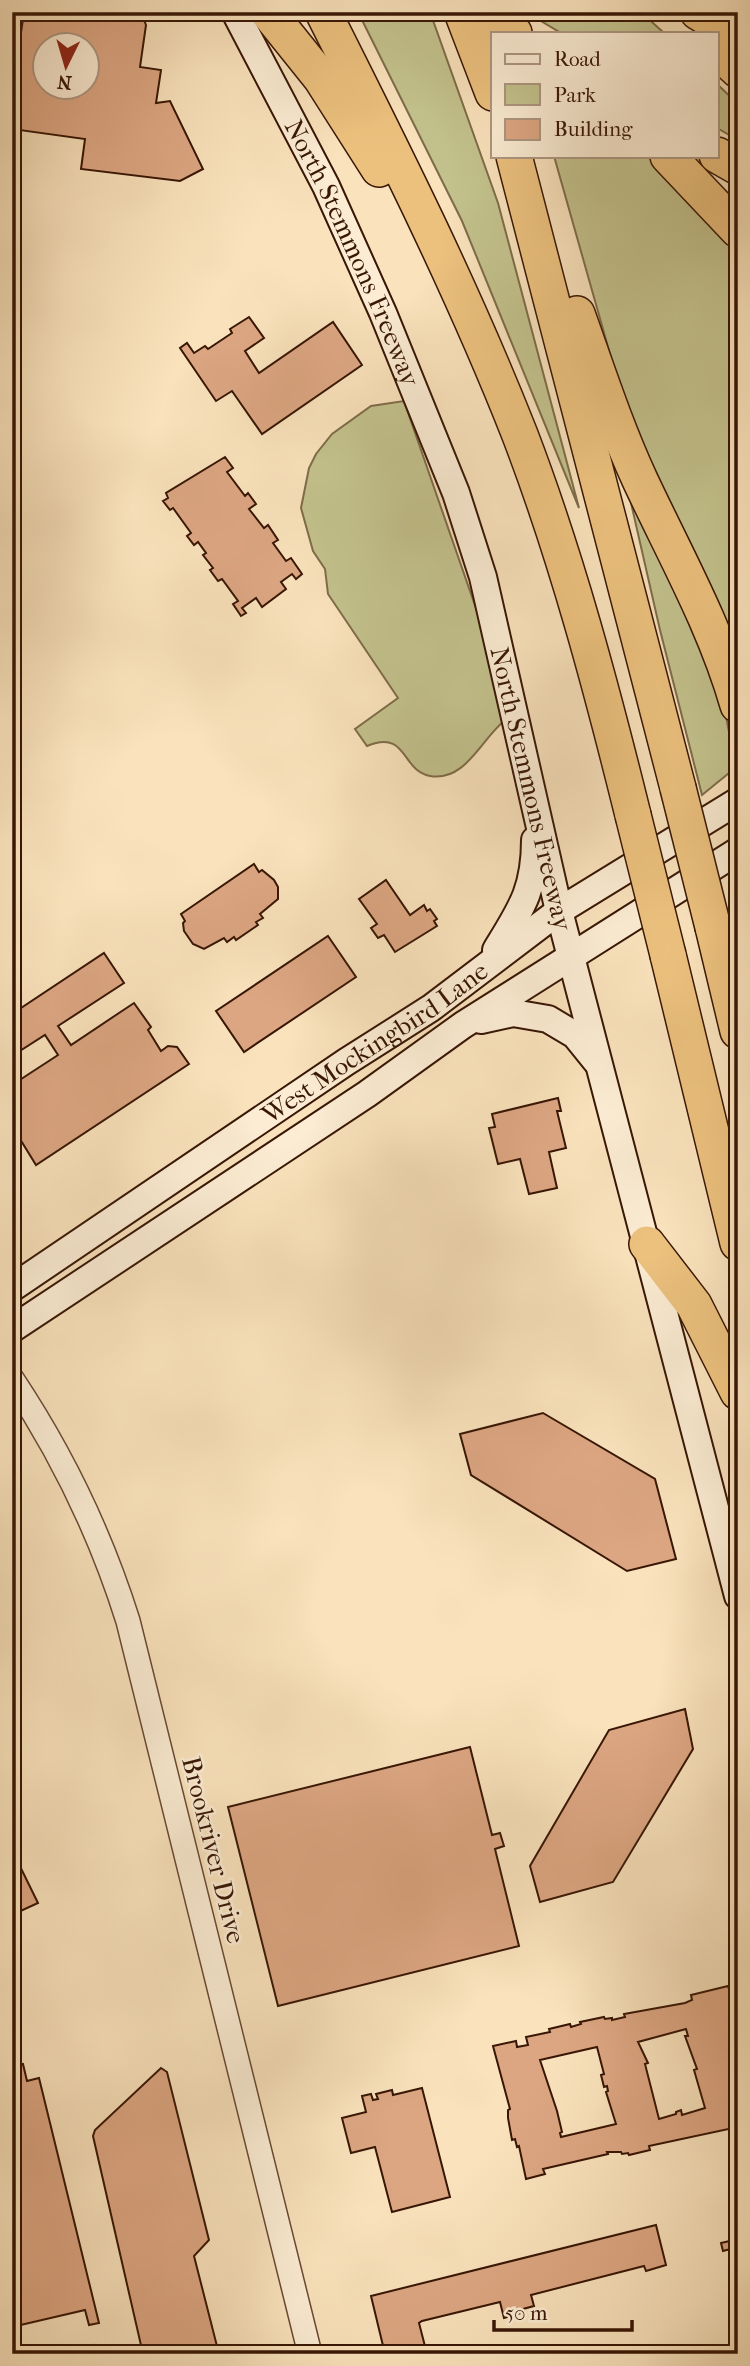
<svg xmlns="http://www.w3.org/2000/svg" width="750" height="2366" font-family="'IM FELL French Canon',serif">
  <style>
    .green { fill: #c3c28d; stroke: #7e6c49; stroke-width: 2 }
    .building { fill: #dca682; stroke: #381605; stroke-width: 2; fill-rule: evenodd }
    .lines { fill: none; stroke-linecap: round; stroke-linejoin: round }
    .tertiary-casing { stroke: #684933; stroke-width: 26 }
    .secondary-casing { stroke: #381605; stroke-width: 30 }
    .motorway-casing { stroke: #381605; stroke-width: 38 }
    .tertiary { stroke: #fbecd3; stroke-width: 23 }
    .secondary { stroke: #fbecd3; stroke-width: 26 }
    .motorway { stroke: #ecc17e; stroke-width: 35 }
    .motorway-bridge-casing { stroke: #381605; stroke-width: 38; stroke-linecap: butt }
    .motorway-bridge { stroke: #ecc17e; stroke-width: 35 }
    .labels { text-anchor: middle; stroke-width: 5; stroke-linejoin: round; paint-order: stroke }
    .street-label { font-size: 26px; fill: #381605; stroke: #fbecd3 }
  </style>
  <rect width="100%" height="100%" fill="#f9e2bc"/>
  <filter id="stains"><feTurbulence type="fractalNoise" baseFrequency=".00286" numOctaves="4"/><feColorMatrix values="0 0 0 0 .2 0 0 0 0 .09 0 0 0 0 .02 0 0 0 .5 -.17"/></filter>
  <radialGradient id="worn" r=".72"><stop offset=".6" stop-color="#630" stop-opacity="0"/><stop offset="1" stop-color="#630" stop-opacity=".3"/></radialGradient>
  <!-- green -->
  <g class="green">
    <path d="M358,12h72l68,191 81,305 -117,-287z"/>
    <path d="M526,12h115l23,21h-103z"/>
    <path d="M717,84l21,20v36l-21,-12z"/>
    <path d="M554,156h106l78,49v445l-111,-236z"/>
    <path d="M404,401l75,216 24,105c-22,18 -38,60 -73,54 -29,-5 -22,-47 -63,-30l-12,-17 43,-31 -70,-104 -3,-25 -12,-18 -12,-43 8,-40 7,-14 16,-20 39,-28z"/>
    <path d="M631,503l7,3 33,56 55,154 9,48 -1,5 -32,26 -42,-165z"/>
  </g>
  <!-- building -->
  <g class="building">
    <path d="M24,12h117l5,13 -6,42 21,3 -5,33 14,-2 33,68 -23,12 -99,-12 4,-30 -73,-10v-35zM46,46h42v42h-42z"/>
    <path d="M249,317l15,21 -19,13 14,22 74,-51 29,43 -100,69 -30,-43 -16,10 -36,-53 7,-5 7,10 11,-7 3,3 24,-16 -2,-4z"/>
    <path d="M225,457l8,11 -6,4 18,24 3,-3 8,11 -7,5 15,19 4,-3 10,15 -5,3 13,18 5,-3 11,16 -6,5 -4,-5 -11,8 5,7 -24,18 -6,-9 -14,10 4,5 -5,3 -8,-12 5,-3 -16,-22 -4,2 -8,-11 3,-2 -10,-13 3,-2 -8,-11 -4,3 -7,-9 4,-3 -18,-25 -3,2 -7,-9 5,-3 -2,-5z"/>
    <path d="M254,864l5,8 3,-2 12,10 4,7v12l-18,15 3,4 -7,4 2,3 -22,15 -2,-3 -7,5 -3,-4 -20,11 -11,-5 -9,-13 -1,-8 2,-2 -4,-7z"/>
    <path d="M386,880l24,35 14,-10 3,6 3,-2 7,10 -3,2 3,5 -42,26 -11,-17 -6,3 -7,-10 6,-4 -18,-25z"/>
    <path d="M328,936l28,41 -112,75 -28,-41z"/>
    <path d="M104,953l20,30 -66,43 13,19 63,-42 17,24 -3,3 13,21 7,-5 9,1 12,17 -153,101 -24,-39v-41l46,-30 -13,-20 -33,21v-42z"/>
    <path d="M558,1098l3,13h-4l9,37 -17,4 8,36 -28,6 -9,-35 -22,5 -9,-36 6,-1 -3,-13z"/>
    <path d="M543,1413l112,66 21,80 -49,12 -156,-96 -11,-41z"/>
    <path d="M685,1709l8,40 -80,133 -73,20 -10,-36 79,-136z"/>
    <path d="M470,1747l22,88 8,-2 4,13 -9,3 24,97 -241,60 -50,-199z"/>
    <path d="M12,1850l26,53 -26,12z"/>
    <path d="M728,1986l1,3 9,-2v23l-3,1 3,2v10l-5,-3 5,12v95l-89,19 1,4 -21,5 -1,-2 -6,1 -1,-2h-14l1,2 -65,15 2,5 -19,5 -7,-33 -2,1 -2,-8 -3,1 -4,-22v-8l2,-1 -17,-63 23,-5 1,6 11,-2 -2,-8 24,-5 -1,-3 21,-5 1,3 10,-3 -1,-2 24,-5 1,2 7,-1v2l13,-3 -1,-3 61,-11 7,-3 -1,-5zM686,2029l2,7h-3l12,33 -3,1 11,38 -23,7 -1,-5 -5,2v2l-17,5 -14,-55 3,-1 -10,-21zM597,2047l7,27 -3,1 3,12 3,-1 1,5 -2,1 10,32 -55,13 -1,-4 2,-1 -5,-21 -17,-51z"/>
    <path d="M23,2064l4,17 12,-3 60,245 -10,2 -4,-15 -73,17v-260z"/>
    <path d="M161,2068l6,4 42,168 -15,16 25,98h-76l-50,-218 2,-6z"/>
    <path d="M422,2088l28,109 -58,15 -17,-65 -24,6 -9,-35 24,-6 -4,-16 9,-2 2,6 5,-1 -2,-5 16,-4 1,5z"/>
    <path d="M738,2212v26l-6,-25z"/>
    <path d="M656,2225l10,40 -20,6 -2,-5 -113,29 3,11 -11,3 1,3 -20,6 -4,-16 -78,19 -3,2 8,31h-42l-14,-58z"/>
    <path d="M738,2239v8l-15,4 -2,-8z"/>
    <path d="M94,2345l2,9h-24l-1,-3z"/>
  </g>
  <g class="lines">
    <!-- tertiary casing -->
    <g class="tertiary-casing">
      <path id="tertiary" d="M12,1379c50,75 89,156 116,242l182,733"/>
    </g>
    <!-- secondary casing -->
    <g class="secondary-casing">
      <g id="secondary">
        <path id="s1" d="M235,12l91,174 57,127 73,180 27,84 76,334 179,685"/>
        <path d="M496,950c25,-41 39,-60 39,-110"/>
        <path d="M481,1020l32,-7 35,6 27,16 21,26"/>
        <path id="s2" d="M12,1288l334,-226 85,-54 128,-97 179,-110"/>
        <path d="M12,1329l355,-235 96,-69 275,-174"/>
      </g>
    </g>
    <!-- motorway casing -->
    <g class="motorway-casing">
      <g id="motorway">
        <path d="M268,12l53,66 58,91"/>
        <path d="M323,12c70,139 140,278 197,423 47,123 81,251 113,380"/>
        <path d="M462,12l31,81"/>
        <path d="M484,12l30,21"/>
        <path d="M698,12l40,24"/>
        <path d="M717,50l21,20"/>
        <path d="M717,155l21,12"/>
        <path d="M514,156l164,632"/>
        <path d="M668,156l70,74"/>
        <path d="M577,314c20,56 38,112 63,166 35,75 75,145 98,225"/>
        <path d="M713,927l25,104"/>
        <path d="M668,955l70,288"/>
        <path d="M647,1244l47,61 44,87"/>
      </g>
    </g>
    <!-- tertiary -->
    <use href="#tertiary" class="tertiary"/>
    <!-- secondary -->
    <use href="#secondary" class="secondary"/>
    <!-- motorway -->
    <use href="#motorway" class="motorway"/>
    <!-- motorway-bridge casing -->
    <g class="motorway-bridge-casing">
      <g id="motorway-bridge">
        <path d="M678,788l35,139"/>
        <path d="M633,815l35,140"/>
      </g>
    </g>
    <!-- motorway-bridge -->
    <use href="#motorway-bridge" class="motorway-bridge"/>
  </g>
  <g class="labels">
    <!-- street labels -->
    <g class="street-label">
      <text dy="9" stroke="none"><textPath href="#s1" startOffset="268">North Stemmons Freeway</textPath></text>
      <text dy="9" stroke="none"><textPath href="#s1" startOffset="835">North Stemmons Freeway</textPath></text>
      <text dy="9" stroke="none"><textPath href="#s2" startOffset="438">West Mockingbird Lane</textPath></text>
      <text transform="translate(214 1850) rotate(76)" y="9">Brookriver Drive</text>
    </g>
  </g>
  <!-- margin -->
  <rect width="750" height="2366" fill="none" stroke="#f9e2bc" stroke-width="42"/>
  <rect x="14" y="14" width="722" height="2338" fill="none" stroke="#381605" stroke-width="3.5"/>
  <rect x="21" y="21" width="708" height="2324" fill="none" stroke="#381605" stroke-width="2"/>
  <!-- legend -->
  <rect x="491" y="32" width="228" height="126" fill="#fbecd3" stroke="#ad9681" stroke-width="2"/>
  <rect x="505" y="54" width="35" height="10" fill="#fbecd3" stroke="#ad9681" stroke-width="2"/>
  <text x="554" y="66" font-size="21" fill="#381605">Road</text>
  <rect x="505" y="84" width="35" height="21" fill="#c3c28d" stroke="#ad9681" stroke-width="2"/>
  <text x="554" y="102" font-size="21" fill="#381605">Park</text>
  <rect x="505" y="119" width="35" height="21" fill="#dca682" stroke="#ad9681" stroke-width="2"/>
  <text x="554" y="136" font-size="21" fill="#381605">Building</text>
  <!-- north arrow -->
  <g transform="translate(66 66) rotate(185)"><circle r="33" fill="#fbecd3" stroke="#ad9681" stroke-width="2"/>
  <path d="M0-5L12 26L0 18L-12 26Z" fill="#8f2418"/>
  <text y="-10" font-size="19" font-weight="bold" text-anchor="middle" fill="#381605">N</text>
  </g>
  <!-- scale -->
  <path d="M494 2320v10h138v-10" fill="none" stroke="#381605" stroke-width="3.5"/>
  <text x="505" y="2320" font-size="21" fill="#381605" stroke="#fbecd3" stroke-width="5" paint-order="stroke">50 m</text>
  <rect width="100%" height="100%" filter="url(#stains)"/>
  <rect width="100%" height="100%" fill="url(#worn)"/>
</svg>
